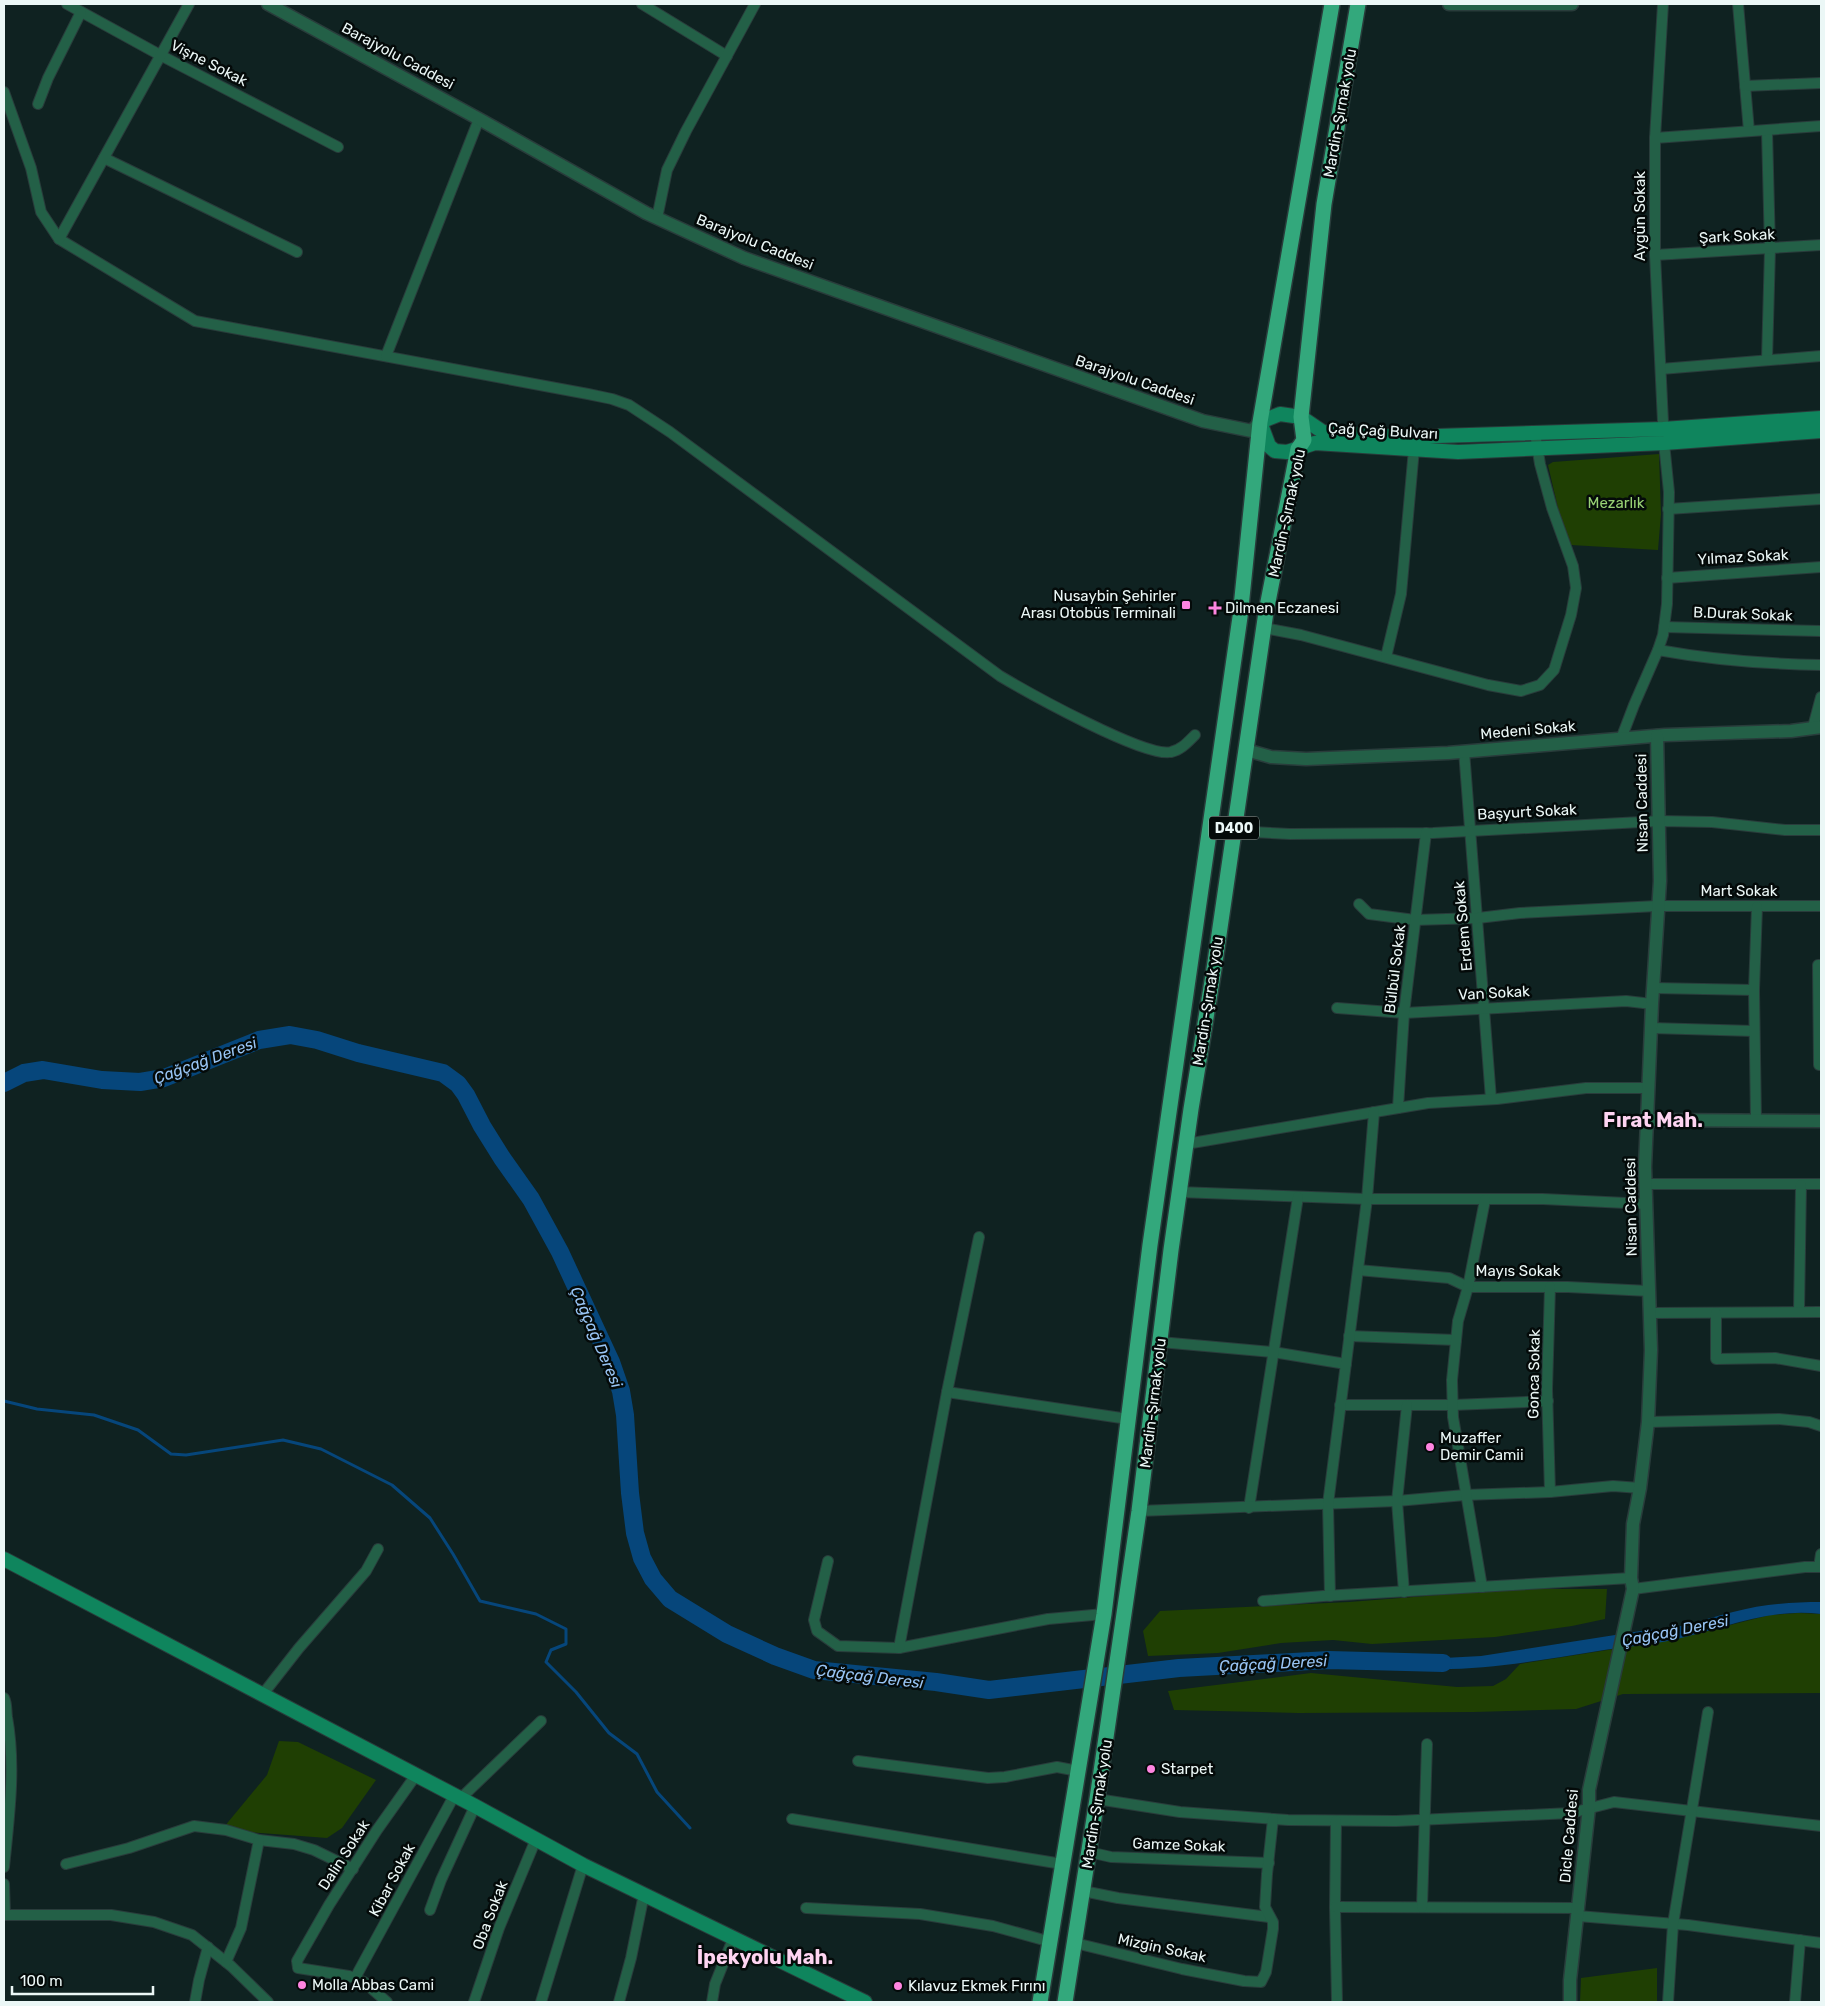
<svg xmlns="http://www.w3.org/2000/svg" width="1825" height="2006" font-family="Rubik,sans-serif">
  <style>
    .green { fill: #1f3f03 }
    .water { fill: #06467b }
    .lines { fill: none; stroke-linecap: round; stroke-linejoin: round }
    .stream { stroke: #06467b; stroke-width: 3 }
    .river { stroke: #06467b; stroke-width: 18 }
    .minor-casing { stroke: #293c3b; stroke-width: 12 }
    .tertiary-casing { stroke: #293c3b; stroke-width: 15 }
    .secondary-casing { stroke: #293c3b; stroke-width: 16 }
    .trunk-casing { stroke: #293c3b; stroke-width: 18 }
    .minor { stroke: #236047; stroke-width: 10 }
    .tertiary { stroke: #236047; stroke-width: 12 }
    .secondary { stroke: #0f855d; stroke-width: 14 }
    .trunk { stroke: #33a87c; stroke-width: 15 }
    .poi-dot { fill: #fe85e0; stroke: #040a09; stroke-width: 2 }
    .labels { text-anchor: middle; stroke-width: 5; stroke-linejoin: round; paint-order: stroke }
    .shield { fill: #040a09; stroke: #a6b0af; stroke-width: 1 }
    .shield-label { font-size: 14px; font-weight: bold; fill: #ebf7f6 }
    .street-label { font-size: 15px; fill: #ebf7f6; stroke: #040a09 }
    .park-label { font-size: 15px; fill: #98d174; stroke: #040a09 }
    .poi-label { font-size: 15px; fill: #ebf7f6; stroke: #040a09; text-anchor: start }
    .water-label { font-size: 16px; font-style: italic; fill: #98c4f4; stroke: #040a09 }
    .district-label { font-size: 20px; font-weight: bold; fill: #fed4f1; stroke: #040a09 }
  </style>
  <rect width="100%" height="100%" fill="#0f2221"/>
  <!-- green -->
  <g class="green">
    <path d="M1659,454l2,60 -3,36 -87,-5 -10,-24 -13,-56 5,-3z"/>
    <path d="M1516,1589h91l-2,30 -33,7 -77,11 -123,7 -39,-4 -52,3 -63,10 -70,3 -5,-25 17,-20 189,-9z"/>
    <path d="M1798,1613l23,1v79l-198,1 -47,15 -102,3 -176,1 -124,-3 -6,-19 143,-18 146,14 36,-1 13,-7 14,-15 151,-24 99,-25z"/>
    <path d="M279,1741l19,1 78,38 -34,48 -15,10 -78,-6 -25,-5 43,-52z"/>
    <path d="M1657,1968v34h-77l1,-24z"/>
  </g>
  <!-- water -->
  <path class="water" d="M1821,1602v12c-50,-7 -100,15 -148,26 -24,5 -50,7 -75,11 -57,9 -114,20 -173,18l-4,-6 4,-4 56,-3 166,-26c30,0 57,-11 86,-18 29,-8 59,-10 88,-10z"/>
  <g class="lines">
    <!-- stream -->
    <path class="stream" d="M4,1401l33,8 57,6 44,15 33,24 15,1 97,-15 38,9 71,36 38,33 23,36 27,47 56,13 30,15v15l-15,6 -5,12 30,30 33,41 28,21 20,38 33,36"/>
    <!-- river -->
    <path class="river" d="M4,1083l20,-10 19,-3 59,10 38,2 24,-4 95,-38 31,-5 27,5 41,13 85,20 15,11 8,11 16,31 20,32 29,41 29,53 51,110 10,29 4,24 5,78 5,40 7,25 11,21 17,20 57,35 48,22 39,14 122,12 53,8 190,-22 150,-8 114,3"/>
    <!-- minor casing -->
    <g class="minor-casing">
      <g id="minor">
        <path d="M67,4l93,51 178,92"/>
        <path d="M642,4l85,52"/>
        <path d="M1738,4l11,127"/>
        <path d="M1745,86l76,-3"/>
        <path d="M4,92l27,76 10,44 18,27 136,82 393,73 24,5 17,6 41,27 330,244c27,16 145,82 171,76 10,-2 17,-10 24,-17"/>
        <path d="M38,104l10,-26 33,-66"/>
        <path d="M1767,131l3,118 -3,111"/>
        <path d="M1655,138l166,-12"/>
        <path d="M104,158l193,94"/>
        <path d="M657,218l10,-48 19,-39 69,-127"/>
        <path d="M59,239l130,-235"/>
        <path d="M1655,255l166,-10"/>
        <path d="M386,356l93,-237"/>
        <path d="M1661,369l160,-13"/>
        <path d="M1668,509l153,-10"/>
        <path d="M1667,578l154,-11"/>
        <path d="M1664,627l157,4"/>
        <path d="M1264,628l37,7 187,50 33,6 19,-6 14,-15 17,-55 5,-27 -3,-22 -21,-58 -12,-44 -5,-31"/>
        <path d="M1658,650c55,10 107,14 163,15"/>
        <path d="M1386,657l15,-63 13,-145"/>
        <path d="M1813,727l8,-30"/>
        <path d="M1621,739l13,-34 24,-55 5,-15 4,-31 2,-112 -5,-49 -9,-188v-117l8,-134"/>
        <path d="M1464,751l27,348"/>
        <path d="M1234,831l56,3 143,-1 227,-12 52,1 73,8h36"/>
        <path d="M1359,904l10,10 46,6 63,-2 42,-5 137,-7h164"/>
        <path d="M1821,965h-3l1,100h2"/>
        <path d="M1653,988l101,2"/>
        <path d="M1337,1008l67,5 222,-12 26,3"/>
        <path d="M1651,1028l103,3"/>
        <path d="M1398,1108l6,-95 22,-180"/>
        <path d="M1756,1120l-2,-130 3,-83"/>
        <path d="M1186,1144l242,-41 69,-4 89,-11h63"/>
        <path d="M1646,1184h175"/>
        <path d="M1179,1192l188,7h176l104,5"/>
        <path d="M1358,1270l91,8 19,9h100l81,4"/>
        <path d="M1799,1312l2,-127"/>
        <path d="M1650,1313l171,-1"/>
        <path d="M1716,1313v46l59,-1 46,8"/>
        <path d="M1349,1336l107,4"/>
        <path d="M1160,1342l113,10 73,12"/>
        <path d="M947,1392l181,27"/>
        <path d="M1340,1405h113l95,-4"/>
        <path d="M1648,1422l131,-3 30,3 12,4"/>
        <path d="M1550,1492l-3,-103 3,-102"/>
        <path d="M1249,1508l49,-311"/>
        <path d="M1139,1511l258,-10 68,-6 85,-3 63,-6 27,2"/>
        <path d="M828,1561l-14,59 3,11 21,15 61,2 149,-29 56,-5"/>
        <path d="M1819,1567l2,-13"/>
        <path d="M1482,1587l-29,-170 -1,-37 6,-59 10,-34 17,-87"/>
        <path d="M1633,1589l172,-22h16"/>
        <path d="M1404,1592l-7,-91 10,-96"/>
        <path d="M1330,1596l-2,-92 39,-305 7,-87"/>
        <path d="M1263,1601l60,-5 308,-18"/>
        <path d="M899,1648l48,-256 32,-155"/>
        <path d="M263,1694l36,-46 67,-77 12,-22"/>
        <path d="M4,1698c3,6 2,12 3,19 9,49 2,101 -3,150"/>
        <path d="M858,1761l130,17 17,-1 52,-10 21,4"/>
        <path d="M460,1799l81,-78"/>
        <path d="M1097,1799l83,13 108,8 108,1 175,-8 43,-11 207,24"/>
        <path d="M792,1819l270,45"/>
        <path d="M1336,1821l-1,86 2,95"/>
        <path d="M1089,1852l22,5 158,6"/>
        <path d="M66,1864l63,-16 65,-22 32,4 33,10 35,4 20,6 39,19"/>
        <path d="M4,1884l1,31"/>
        <path d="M1083,1891l35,7 151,19"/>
        <path d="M1335,1907l244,1"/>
        <path d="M1422,1907l5,-163"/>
        <path d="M806,1908l114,6 73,12 58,16"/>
        <path d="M430,1910l11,-30 34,-74"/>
        <path d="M4,1915h107l43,7 38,13 39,31 37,36"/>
        <path d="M1578,1916l110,9 133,18"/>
        <path d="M1075,1943l107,26 62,12 17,1 5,-10 7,-43v-7l-8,-15 2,-33 6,-55"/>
        <path d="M226,1962l15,-34 18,-88"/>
        <path d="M355,1978l99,-182"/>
        <path d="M195,2002l4,-22 9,-33"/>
        <path d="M387,2002l-23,-20 -15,-6 -51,-8 -1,-7 32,-56 48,-75 39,-55"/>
        <path d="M474,2002l25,-74 37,-89"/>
        <path d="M541,2002l42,-137"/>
        <path d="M619,2002l12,-44 13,-64"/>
        <path d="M712,2002l3,-18 18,-45"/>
        <path d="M1668,2002l5,-78 35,-212"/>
        <path d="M1795,2002l5,-62"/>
      </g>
    </g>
    <!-- tertiary casing -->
    <g class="tertiary-casing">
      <g id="tertiary">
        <path d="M268,4l211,115 167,94 98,45 459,163 49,10 8,-9"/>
        <path d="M1449,4h123"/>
        <path d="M1246,750l25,7 35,2 142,-6 217,-18 126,-4 30,-4"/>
        <path d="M1647,1120l174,1"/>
        <path d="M1570,2002v-22l19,-172v-18l44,-201 -2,-11 2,-54 7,-36 8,-66 3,-72 -6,-183 7,-163 8,-123 -3,-145"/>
      </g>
    </g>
    <!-- secondary casing -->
    <g class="secondary-casing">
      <g id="secondary">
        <path d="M1821,418l-158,11 -259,8 -81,-5 -22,-15 -21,-3 -20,8 9,24 6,5 12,1 28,-9 143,9 206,-9 157,-12"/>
        <path d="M4,1559l471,247 108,59 282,137"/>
      </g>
    </g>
    <!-- trunk casing -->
    <g class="trunk-casing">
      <g id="trunk">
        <path d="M1040,2002l64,-388 46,-369 90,-628 20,-195 72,-418"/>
        <path d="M1065,2002l32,-203 42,-288 32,-261 20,-141 23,-140 52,-357 32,-163 6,-9 -3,-23 23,-213 34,-200"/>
      </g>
    </g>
    <!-- minor -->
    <use href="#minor" class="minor"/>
    <!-- tertiary -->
    <use href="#tertiary" class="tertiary"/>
    <!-- secondary -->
    <use href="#secondary" class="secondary"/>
    <!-- trunk -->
    <use href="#trunk" class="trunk"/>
  </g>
  <!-- markers -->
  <g class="poi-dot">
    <rect x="1181" y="600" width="10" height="10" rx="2.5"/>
    <path d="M1212.5 600.5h5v5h5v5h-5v5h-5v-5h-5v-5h5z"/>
    <circle cx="1430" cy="1447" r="5"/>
    <circle cx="1151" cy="1769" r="5"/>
    <circle cx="302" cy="1985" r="5"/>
    <circle cx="898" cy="1986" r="5"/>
  </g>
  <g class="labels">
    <!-- shield labels -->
    <rect class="shield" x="1209" y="816.5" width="50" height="23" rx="4"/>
    <g class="shield-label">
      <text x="1234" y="833">D400</text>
    </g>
    <!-- street labels -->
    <g class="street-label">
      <text transform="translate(398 56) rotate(28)" y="5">Barajyolu Caddesi</text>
      <text transform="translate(209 63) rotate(27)" y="5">Vişne Sokak</text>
      <text transform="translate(1340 113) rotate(-80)" y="5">Mardin-Şırnak yolu</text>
      <text transform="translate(1640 216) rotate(-90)" y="5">Aygün Sokak</text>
      <text transform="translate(1737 236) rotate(-3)" y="5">Şark Sokak</text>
      <text transform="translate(755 242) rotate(22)" y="5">Barajyolu Caddesi</text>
      <text transform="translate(1135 380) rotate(19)" y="5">Barajyolu Caddesi</text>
      <text transform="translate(1383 431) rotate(3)" y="5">Çağ Çağ Bulvarı</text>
      <text transform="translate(1287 513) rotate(-78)" y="5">Mardin-Şırnak yolu</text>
      <text transform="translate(1743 557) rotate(-3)" y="5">Yılmaz Sokak</text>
      <text transform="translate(1743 614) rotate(2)" y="5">B.Durak Sokak</text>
      <text transform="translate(1528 730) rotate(-5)" y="5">Medeni Sokak</text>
      <text transform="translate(1642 803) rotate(-91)" y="5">Nisan Caddesi</text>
      <text transform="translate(1527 812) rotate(-3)" y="5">Başyurt Sokak</text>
      <text x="1739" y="896">Mart Sokak</text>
      <text transform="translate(1463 926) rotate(-95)" y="5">Erdem Sokak</text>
      <text transform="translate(1395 969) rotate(-83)" y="5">Bülbül Sokak</text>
      <text transform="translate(1494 993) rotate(-3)" y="5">Van Sokak</text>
      <text transform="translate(1208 1001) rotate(-81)" y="5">Mardin-Şırnak yolu</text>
      <text transform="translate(1631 1207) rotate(-91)" y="5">Nisan Caddesi</text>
      <text x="1518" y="1276">Mayıs Sokak</text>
      <text transform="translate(1534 1374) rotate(-89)" y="5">Gonca Sokak</text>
      <text transform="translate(1153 1403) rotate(-83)" y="5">Mardin-Şırnak yolu</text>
      <text transform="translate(1097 1804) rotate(-81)" y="5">Mardin-Şırnak yolu</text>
      <text transform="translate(1569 1836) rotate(-85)" y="5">Dicle Caddesi</text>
      <text transform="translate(1179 1845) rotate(2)" y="5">Gamze Sokak</text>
      <text transform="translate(344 1855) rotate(-57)" y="5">Dalin Sokak</text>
      <text transform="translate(392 1880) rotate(-62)" y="5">Kibar Sokak</text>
      <text transform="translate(490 1915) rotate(-69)" y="5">Oba Sokak</text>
      <text transform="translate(1162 1948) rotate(12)" y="5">Mizgin Sokak</text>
    </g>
    <!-- park labels -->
    <g class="park-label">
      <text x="1616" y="508">Mezarlık</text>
    </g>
    <!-- poi labels -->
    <g class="poi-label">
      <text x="1176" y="601" text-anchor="end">Nusaybin Şehirler<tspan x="1176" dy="17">Arası Otobüs Terminali</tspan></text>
      <text x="1225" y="613">Dilmen Eczanesi</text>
      <text x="1440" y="1443">Muzaffer<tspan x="1440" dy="17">Demir Camii</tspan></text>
      <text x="1161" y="1774">Starpet</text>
      <text x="312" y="1990">Molla Abbas Cami</text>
      <text x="908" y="1991">Kılavuz Ekmek Fırını</text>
    </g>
    <!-- water labels -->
    <g class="water-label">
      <text transform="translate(205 1060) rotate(-20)" y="6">Çağçağ Deresi</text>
      <text transform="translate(597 1337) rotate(67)" y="6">Çağçağ Deresi</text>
      <text transform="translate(1675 1630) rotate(-11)" y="6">Çağçağ Deresi</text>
      <text transform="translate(1273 1663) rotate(-3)" y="6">Çağçağ Deresi</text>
      <text transform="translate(870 1676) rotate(7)" y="6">Çağçağ Deresi</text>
    </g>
    <!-- district labels -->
    <g class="district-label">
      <text x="1653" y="1127">Fırat Mah.</text>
      <text x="765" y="1964">İpekyolu Mah.</text>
    </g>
  </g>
  <!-- border -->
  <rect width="1825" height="2006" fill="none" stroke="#ebf7f6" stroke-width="10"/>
  <!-- scale -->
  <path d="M12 1986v8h141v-8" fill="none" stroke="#ebf7f6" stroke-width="2.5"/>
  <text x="20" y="1986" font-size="15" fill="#ebf7f6" stroke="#040a09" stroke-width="4" paint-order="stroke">100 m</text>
</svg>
